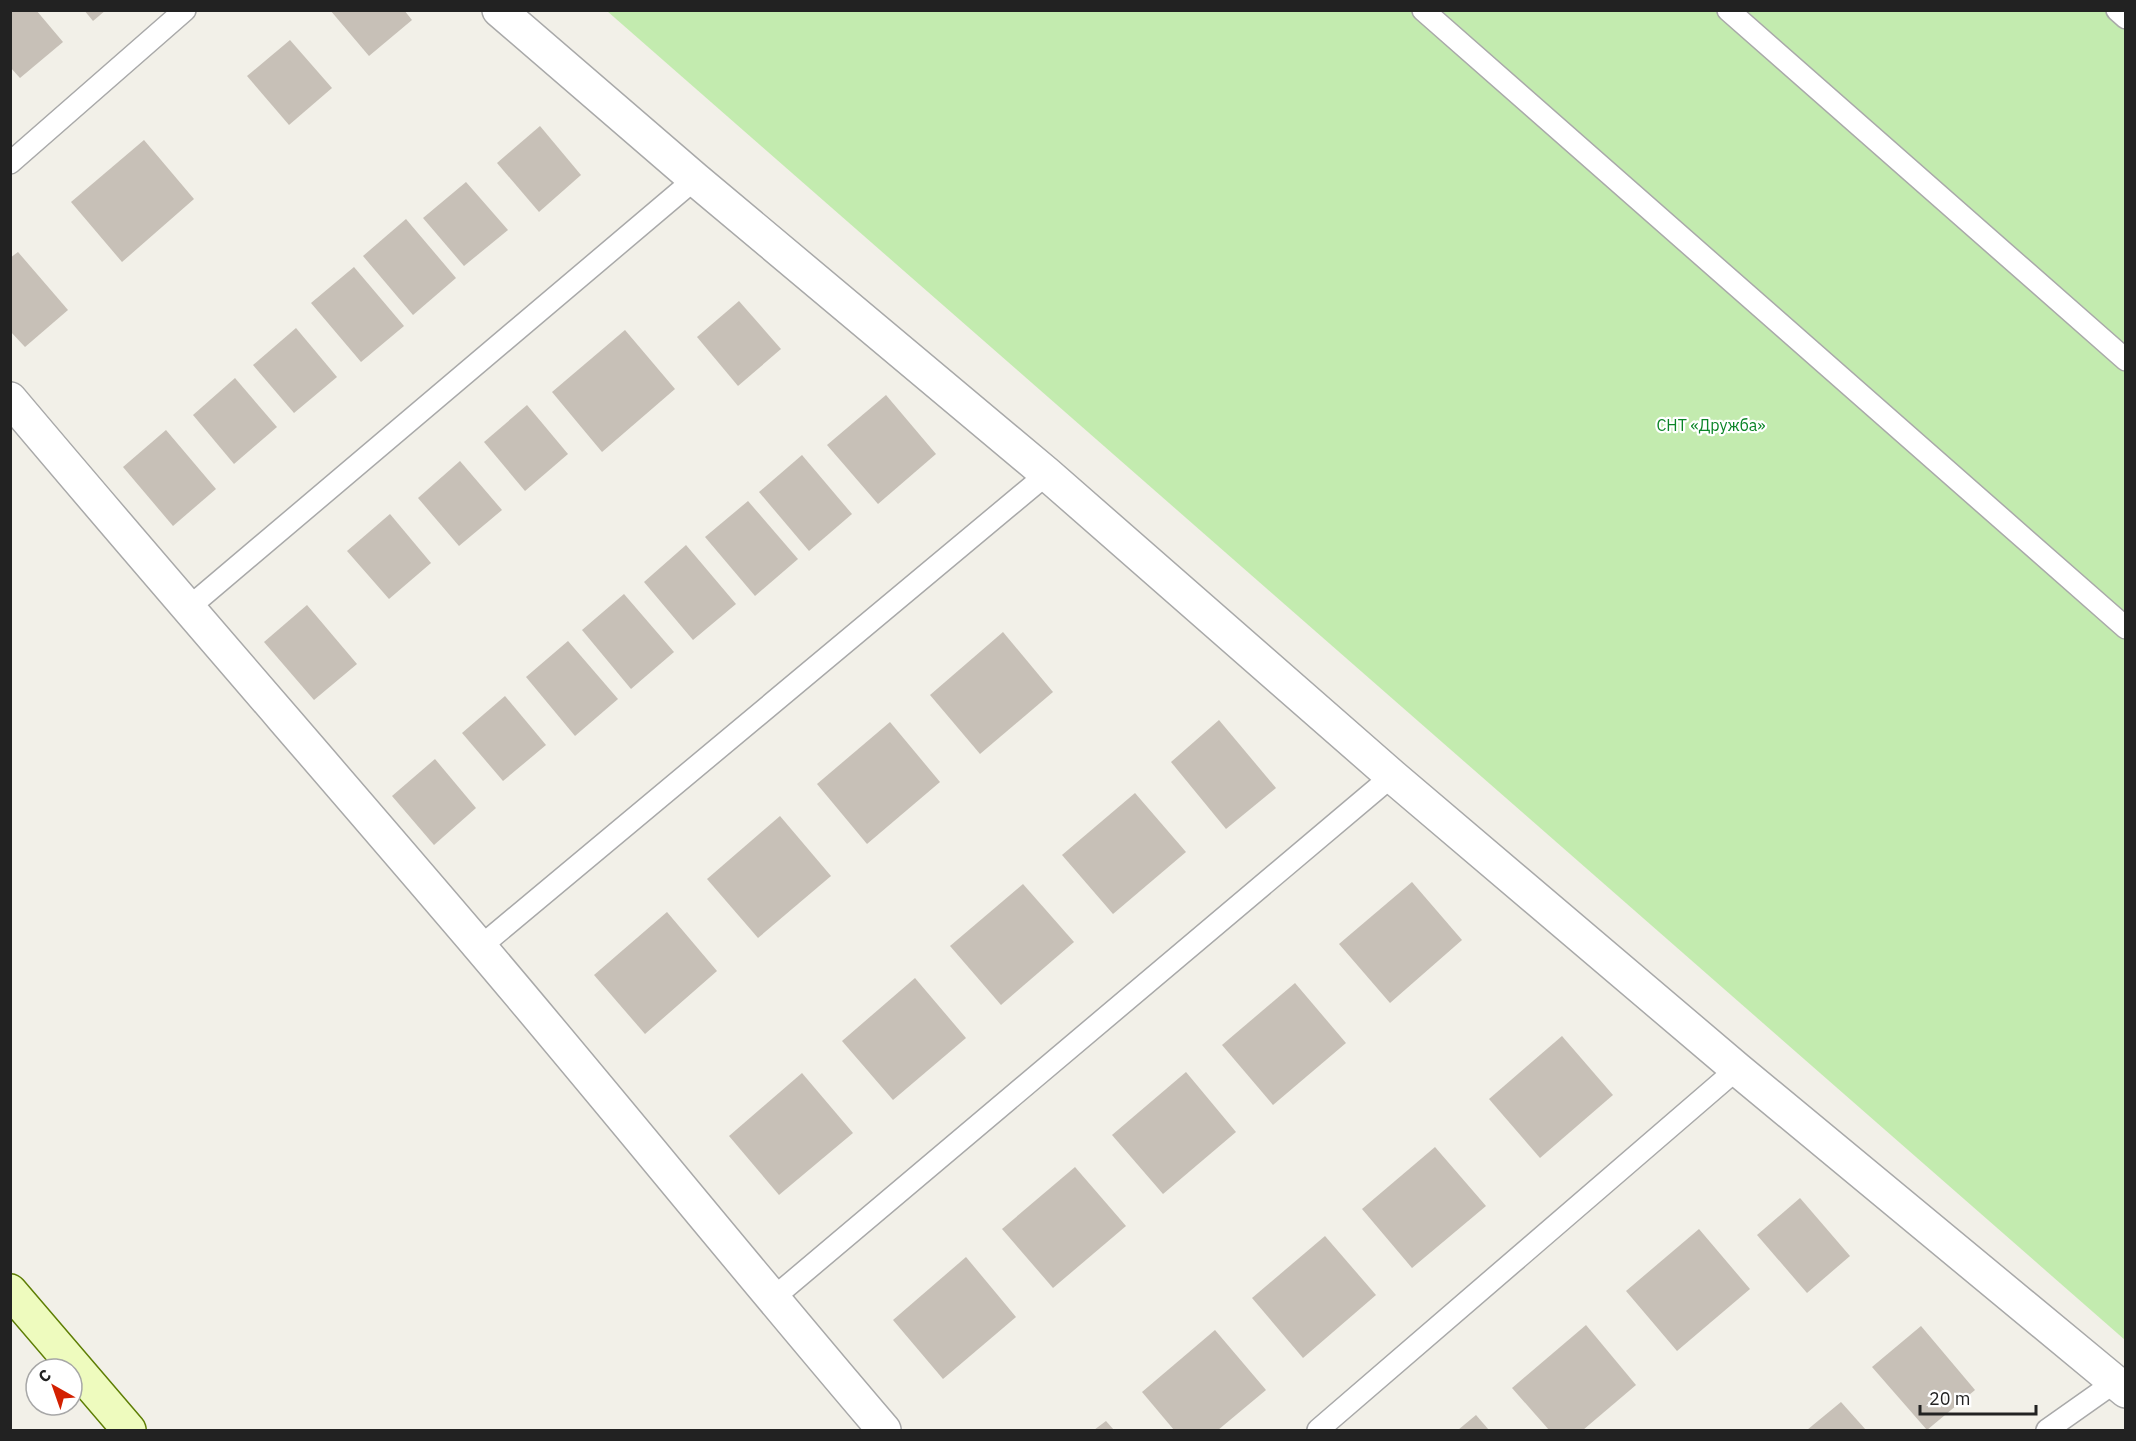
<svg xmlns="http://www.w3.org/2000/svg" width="2136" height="1441" font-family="'IBM Plex Sans',sans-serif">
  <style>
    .grass { fill: #c3ebaf }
    .building { fill: #c7c0b7 }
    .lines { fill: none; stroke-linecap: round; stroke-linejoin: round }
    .lane-casing { stroke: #a9a9a9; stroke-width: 24 }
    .street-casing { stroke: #a9a9a9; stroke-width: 36 }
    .secondary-casing { stroke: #5e7e04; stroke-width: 36 }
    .lane { stroke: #fff; stroke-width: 21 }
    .street { stroke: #fff; stroke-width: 33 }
    .secondary { stroke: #eefbbe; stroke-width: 33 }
    .labels { text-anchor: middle; stroke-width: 4.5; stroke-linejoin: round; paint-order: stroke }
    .park-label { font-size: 16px; fill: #0b8527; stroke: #fff }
  </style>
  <rect width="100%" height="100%" fill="#f2f0e8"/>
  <!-- grass -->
  <path class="grass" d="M607,11h1518v1329z"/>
  <!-- building -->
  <g class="building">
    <path d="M10,10h26l27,32 -43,36 -10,-11z"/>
    <path d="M84,10h22l-13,11z"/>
    <path d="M330,10h74l8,10 -43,36z"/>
    <path d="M290,40l42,48 -43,37 -42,-49z"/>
    <path d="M540,126l41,49 -42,37 -42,-49z"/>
    <path d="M144,140l50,59 -72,63 -51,-60z"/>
    <path d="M466,182l42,48 -44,36 -41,-48z"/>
    <path d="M406,219l50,59 -43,37 -50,-59z"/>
    <path d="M18,252l50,58 -43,37 -15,-16v-73z"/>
    <path d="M354,267l50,59 -43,36 -50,-59z"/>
    <path d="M739,301l42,48 -43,37 -41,-49z"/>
    <path d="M296,328l41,49 -43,36 -41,-48z"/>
    <path d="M625,330l50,59 -73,63 -50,-60z"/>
    <path d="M235,378l42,49 -43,37 -41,-49z"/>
    <path d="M886,395l50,59 -58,50 -51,-59z"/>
    <path d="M527,405l41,49 -43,37 -41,-49z"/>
    <path d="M166,430l50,59 -43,37 -50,-59z"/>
    <path d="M802,455l50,59 -43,37 -50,-59z"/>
    <path d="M460,461l42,49 -43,36 -41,-48z"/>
    <path d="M748,501l50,58 -43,37 -50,-59z"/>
    <path d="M390,514l41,49 -42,36 -42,-48z"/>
    <path d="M686,545l50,59 -43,36 -49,-58z"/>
    <path d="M624,594l50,58 -43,37 -49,-59z"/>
    <path d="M307,605l50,59 -43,36 -50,-58z"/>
    <path d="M1003,632l50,60 -73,62 -50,-59z"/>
    <path d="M568,641l50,58 -43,37 -49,-59z"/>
    <path d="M505,696l41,49 -43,36 -41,-48z"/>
    <path d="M1219,720l57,68 -50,41 -55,-67z"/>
    <path d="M890,722l50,60 -73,62 -50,-60z"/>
    <path d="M435,759l41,49 -42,37 -42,-49z"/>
    <path d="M1135,793l51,59 -73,62 -51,-59z"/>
    <path d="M780,816l51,60 -73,62 -51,-59z"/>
    <path d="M1412,882l50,58 -72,63 -51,-59z"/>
    <path d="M1023,884l51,58 -73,63 -51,-59z"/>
    <path d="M667,912l50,59 -72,63 -51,-59z"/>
    <path d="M915,978l51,60 -73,62 -51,-59z"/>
    <path d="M1295,983l51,60 -73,62 -51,-60z"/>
    <path d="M1562,1036l51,59 -73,63 -51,-59z"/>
    <path d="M1186,1072l50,60 -73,62 -51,-59z"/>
    <path d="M802,1073l51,60 -74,62 -50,-59z"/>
    <path d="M1435,1147l51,59 -74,62 -50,-59z"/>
    <path d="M1075,1167l51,59 -73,62 -51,-59z"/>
    <path d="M1800,1198l50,58 -43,37 -50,-58z"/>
    <path d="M1699,1229l51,60 -73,62 -51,-60z"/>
    <path d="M1325,1236l51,59 -73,63 -51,-60z"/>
    <path d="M966,1257l50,60 -73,62 -50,-59z"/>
    <path d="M1586,1325l50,60 -53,45h-34l-37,-42z"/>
    <path d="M1921,1326l54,64 -48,40 -55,-63z"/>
    <path d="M1215,1330l51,60 -48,40h-44l-32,-38z"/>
    <path d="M1841,1402l25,28h-59z"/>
    <path d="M1476,1415l13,15h-31z"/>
    <path d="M1106,1421l8,9h-20z"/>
  </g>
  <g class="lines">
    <!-- lane casing -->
    <g class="lane-casing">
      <g id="lane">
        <path d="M1423,10l703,618"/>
        <path d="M1728,10l398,350"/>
        <path d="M2117,10l9,8"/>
        <path d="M10,163l175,-153"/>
        <path d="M187,609l508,-430"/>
        <path d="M480,947l567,-473"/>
        <path d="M772,1299l620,-523"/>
        <path d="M1318,1430l419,-361"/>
        <path d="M2047,1430l68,-48"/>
      </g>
    </g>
    <!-- street casing -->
    <g class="street-casing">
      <g id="street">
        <path d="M499,10l196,169 352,295 345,302 345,293 389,322"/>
        <path d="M10,399c155,184 313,364 469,547 136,160 268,324 405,484"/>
      </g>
    </g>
    <!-- secondary casing -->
    <g class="secondary-casing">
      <path id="secondary" d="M10,1291l119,139"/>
    </g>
    <!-- lane -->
    <use href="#lane" class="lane"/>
    <!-- street -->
    <use href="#street" class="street"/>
    <!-- secondary -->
    <use href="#secondary" class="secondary"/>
  </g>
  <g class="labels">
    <!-- park labels -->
    <g class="park-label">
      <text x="1711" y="431">СНТ «Дружба»</text>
    </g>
  </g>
  <!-- border -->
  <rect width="2136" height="1441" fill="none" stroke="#222222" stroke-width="24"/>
  <!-- north arrow -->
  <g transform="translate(54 1387) rotate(320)"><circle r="28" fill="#ffffff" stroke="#a7a7a7" stroke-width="1.5"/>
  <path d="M0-4.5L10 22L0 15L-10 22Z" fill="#d32000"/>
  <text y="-9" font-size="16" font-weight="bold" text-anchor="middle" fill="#222222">С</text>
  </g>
  <!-- scale -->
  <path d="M1920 1405v9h116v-9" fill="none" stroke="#222222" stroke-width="3"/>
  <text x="1929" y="1405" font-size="18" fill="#222222" stroke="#ffffff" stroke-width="4.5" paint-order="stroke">20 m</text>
</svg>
